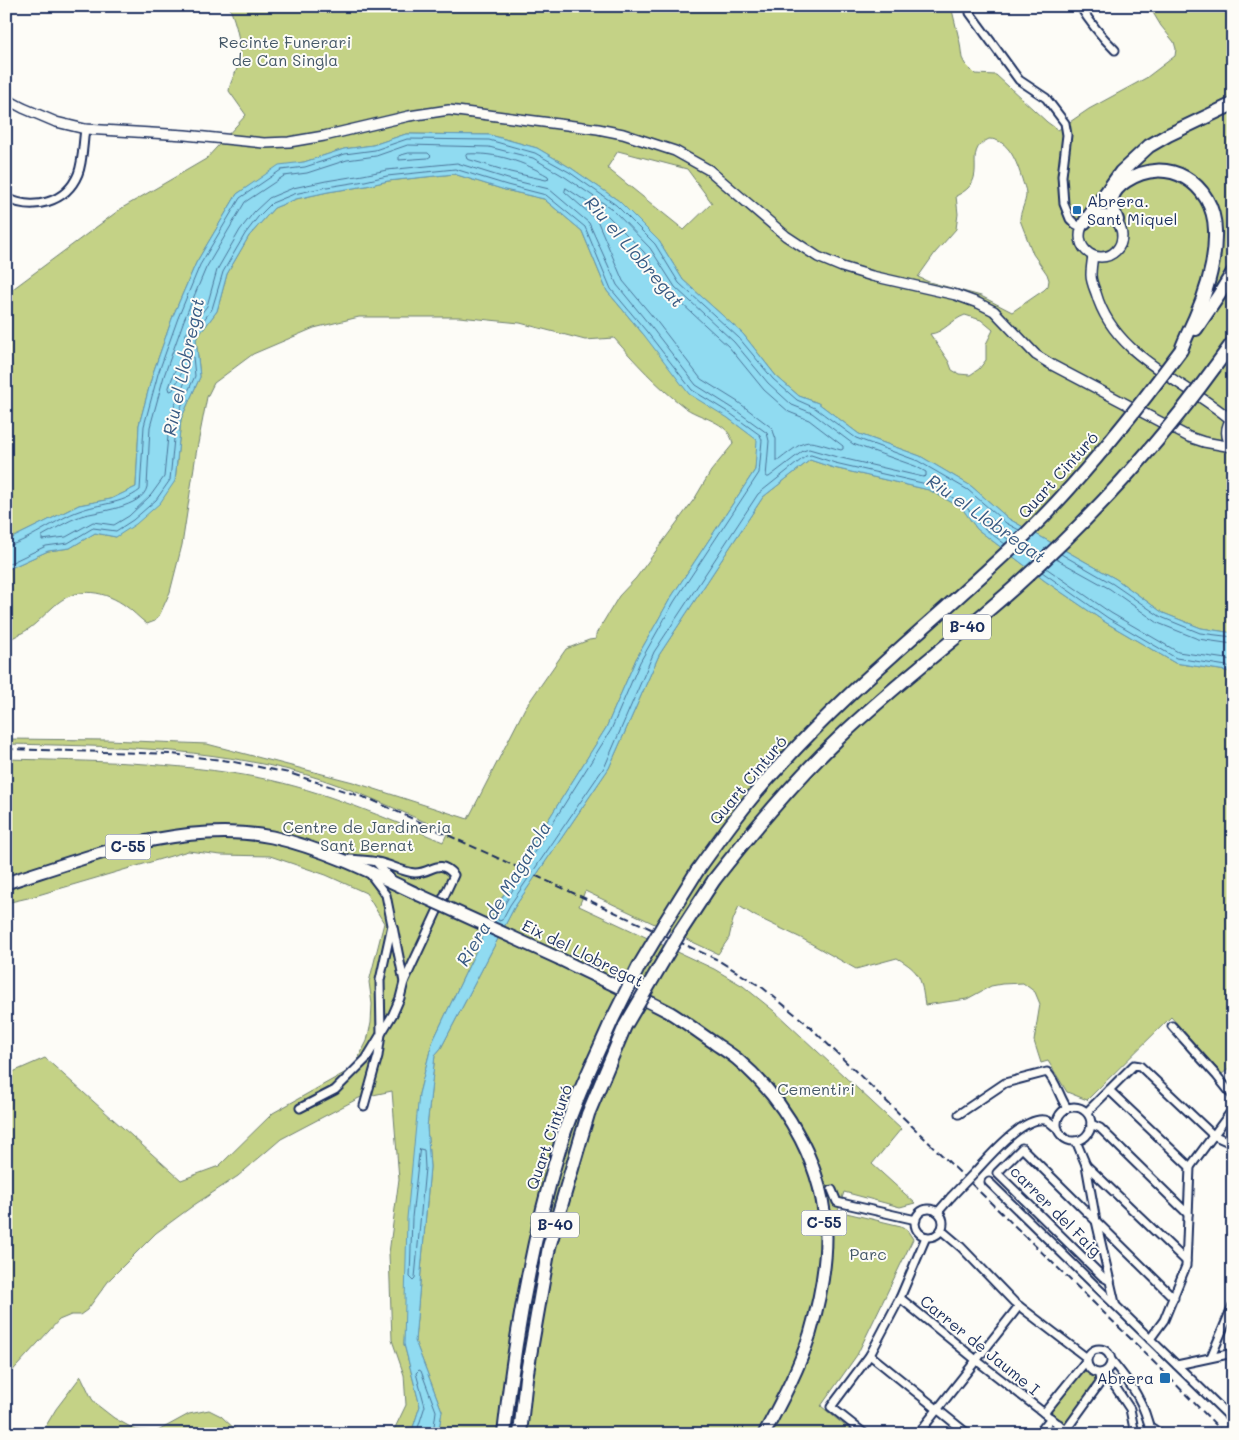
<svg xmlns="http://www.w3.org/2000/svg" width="1239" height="1440" font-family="Mali,sans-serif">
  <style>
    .green { fill: #c4d286; stroke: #708072; fill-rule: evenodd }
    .water { fill: #90dbf1; stroke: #6196b6 }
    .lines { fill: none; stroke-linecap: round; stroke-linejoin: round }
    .shore { stroke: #4a7499; stroke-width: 1 }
    .minor-casing { stroke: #1b2f5e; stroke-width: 11 }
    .tertiary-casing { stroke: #1b2f5e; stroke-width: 12 }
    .trunk-casing { stroke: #1b2f5e; stroke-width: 15 }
    .motorway-casing { stroke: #1b2f5e; stroke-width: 16 }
    .minor { stroke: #fdfcf7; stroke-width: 7 }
    .tertiary { stroke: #fdfcf7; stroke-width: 9 }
    .trunk { stroke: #fdfcf7; stroke-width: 11 }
    .motorway { stroke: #fdfcf7; stroke-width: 12 }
    .rail { stroke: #1b2f5e; stroke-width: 2; stroke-dasharray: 8 4; stroke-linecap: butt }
    .minor-bridge-casing { stroke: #1b2f5e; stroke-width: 11; stroke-linecap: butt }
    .trunk-bridge-casing { stroke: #1b2f5e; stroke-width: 15; stroke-linecap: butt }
    .motorway-bridge-casing { stroke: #1b2f5e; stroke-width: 16; stroke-linecap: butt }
    .minor-bridge { stroke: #fdfcf7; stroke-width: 7 }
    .trunk-bridge { stroke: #fdfcf7; stroke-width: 11 }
    .motorway-bridge { stroke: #fdfcf7; stroke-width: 12 }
    .poi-dot { fill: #1f6fb2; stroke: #fdfcf7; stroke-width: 2 }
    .labels { text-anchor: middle; stroke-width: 4; stroke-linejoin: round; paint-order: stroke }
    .shield { fill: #fdfcf7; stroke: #5f6c8c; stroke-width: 1 }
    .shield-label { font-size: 15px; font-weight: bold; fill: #1b2f5e }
    .park-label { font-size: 16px; fill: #455868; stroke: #fdfcf7 }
    .poi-label { font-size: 16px; fill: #1b2f5e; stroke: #fdfcf7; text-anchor: start }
    .street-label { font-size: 16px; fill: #1b2f5e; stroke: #fdfcf7 }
    .water-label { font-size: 18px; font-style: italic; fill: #385a83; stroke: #fdfcf7 }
  </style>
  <rect width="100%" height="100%" fill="#fdfcf7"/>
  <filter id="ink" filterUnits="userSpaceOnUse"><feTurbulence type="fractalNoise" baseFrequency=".02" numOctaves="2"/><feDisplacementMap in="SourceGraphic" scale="10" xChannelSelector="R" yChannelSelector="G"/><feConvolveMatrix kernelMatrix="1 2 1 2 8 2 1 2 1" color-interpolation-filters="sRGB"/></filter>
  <g filter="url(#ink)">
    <!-- green -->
    <g class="green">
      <path d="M229,6h722l9,37 2,15 3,6 10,10 21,1 51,47 11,8 31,-21 57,-31 29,-22 1,-7 -2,-7 -13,-16 -12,-20h84v627l-32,-5 -38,-15 -47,-34 -107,-60 -38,-33 -51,-30 -61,-22 -41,-31 -19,-7 -23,-20 -33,-42 -60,-54 -24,-39 -40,-40 -48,-33 -34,-20 -47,-13 -84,-1 -33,11 -29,4 -40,13 -24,4 -43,28 -41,69 -23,53 -20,57 -14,52 -3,62 -25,12 -32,6 -73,36v-247l116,-86 84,-49 40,-44 -17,-24c1,-10 7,-17 9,-26 5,-18 -2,-42 -9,-59zM989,139c20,0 28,24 33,40 1,5 4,9 4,15 0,9 -6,17 -6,26l13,34 14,20 2,6 -1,6 -4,4 -32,22 -31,-16 -52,-14 -11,-5 17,-24 21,-24 2,-15 -2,-18c37,-17 3,-44 33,-57zM618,151l69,18 25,34 -28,27 -77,-62zM965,315l16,5 12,10 -7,14v16l-7,9 -9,6 -11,-1 -7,-4 -3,-8 -19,-28c13,-1 21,-14 35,-19z"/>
      <path d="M454,174l51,16 39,9 38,32 25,60 37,44 84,83 30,22 -3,30 -85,129 -34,60 -30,69 -83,132 -27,49 -64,134 -13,51 -15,250 16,62 -9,28h-19l14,-29 -2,-30 -12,-35 -3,-87 10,-74 -7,-88 -33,7 -78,41 -43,37 -44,29 -38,28 -46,46 -23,31 -7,5h-9l-12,5 -53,58v-303l39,-17 136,122 38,-14 54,-53 73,-41 11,-11 10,-20 4,-18 1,-19 -3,-22 15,-59 -18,-30 -40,-18 -56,-19 -49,-1 -33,-4 -160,47 -22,5v-144c84,2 172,3 254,19 62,12 126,40 183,64l5,-10c-47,-20 -94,-44 -144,-58 -97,-27 -198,-28 -298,-30v-5l102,1 99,4 146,38 115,37 57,-111 41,-59 23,-9 7,-1v-5l23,-38 17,-18 59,-80 16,-27 22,-27c-4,-24 -34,-25 -50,-38 -26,-20 -48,-44 -69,-68l-29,2 -65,-17 -61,-6h-100l-45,11 -61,26 -39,29 -7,14 -11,57 -14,91 -12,47 -10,22 -5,7 -8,3c-8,-6 -15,-14 -24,-20 -23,-15 -49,-17 -70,3 -8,7 -15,15 -23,21 -7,5 -16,9 -24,13v-71l42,-19 22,-3 25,-15 21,4 59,-56 6,-62 19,-42 -4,-38 21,-28 10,-37 22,-38 25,-28 22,-9 32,-7 38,-6 22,-5z"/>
      <path d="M810,460l24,8 95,22 33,18 15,21 68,52 60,41 70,41 58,9v394l-11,8 -51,-57 -84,83 -20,-8 -19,-31 -7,2 -7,-22 6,-37 -5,-12 -12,-9 -21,1 -11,2 -24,13 -42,6c-4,-27 -4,-33 -28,-47l-41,11 -55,-31 -46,-22 -16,-10 -6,14 -4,18 -11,16 -133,-63 -6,15 135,63 29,17 31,25 127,118 -29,35 43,39 -15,4 -56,-15 -6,19 63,15 6,4 6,9 -56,116 -36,51 34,28h-417l4,-23 -27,-70 15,-174 -3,-40 8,-72 6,-7 73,-140 95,-140 50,-113 104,-158z"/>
      <path d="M1084,1369l12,8v5l-31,43 -17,-13z"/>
      <path d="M81,1376l11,23 4,5 18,14 22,12 20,2 33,-18 20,-4 12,6 19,18h-199l15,-25z"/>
    </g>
    <!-- water -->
    <path class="water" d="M406,134l84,1 47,13 34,20 48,33 40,40 24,39 60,54 33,42 23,20 19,7 41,31 61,22 51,30 38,33 107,60 47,34 38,15 32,5v39l-58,-9 -70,-41 -60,-41 -68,-52 -15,-21 -33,-18 -95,-22 -24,-8 -47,37 -104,158 -50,113 -95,140 -73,140 -6,7 -8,72 3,40 -15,174 27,70 -4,23h-27l9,-28 -16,-62 3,-126 12,-124 13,-51 64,-134 27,-49 83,-132 30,-69 34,-60 85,-129 2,-30 -29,-22 -39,-24 -45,-59 -37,-44 -25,-60 -38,-32 -39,-9 -51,-16 -66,7 -22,5 -38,6 -32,7 -22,9 -25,28 -22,38 -10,37 -21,28 4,38 -19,42 -6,62 -15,22 -24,21 -20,13 -21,-4 -25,15 -22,3 -42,19v-29l73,-36 32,-6 25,-12 3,-62 14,-52 20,-57 23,-53 41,-69 42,-29 25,-3 40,-13 29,-4z"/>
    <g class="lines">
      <!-- shore -->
      <g class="shore">
        <path d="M408,145l81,2 44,11 32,19 47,32 38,39 25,39 59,55 34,41 24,22 20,8 41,31 62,22 11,6v4l-3,1 -86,-20 -28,-8 -6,2 -34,26h-3l3,-36 -2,-8 -33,-24 -38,-24 -44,-57 -35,-43 -28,-62 -40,-34 -41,-10 -51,-16 -70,7 -24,5 -37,6 -33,7 -24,10 -15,14 -14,18 -23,40 -10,36 -22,29 3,40 -18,41 -6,61 -13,18 -22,21 -15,9 -21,-3 -27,15 -24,3v-4c13,-7 25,-15 39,-20 17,-5 61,-8 66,-29l3,-60 14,-51 20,-56 22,-52 39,-66 39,-26 23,-3 40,-13 29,-4z"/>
        <path d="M409,153h19l3,3 -3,2 -29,2v-4z"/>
        <path d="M467,154c28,-2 57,8 81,22l1,3 -3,1 -36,-8 -43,-13 -1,-3z"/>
        <path d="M566,188l41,27 37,37 24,39 61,56 35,43 25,22 20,8 34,26v3l-2,1c-37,-10 -31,-14 -62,10h-3v-21l-4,-11 -34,-26 -37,-23 -43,-56 -35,-42 -26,-61 -32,-28z"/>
        <path d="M177,366l3,1 1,7 -8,16 -3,1 -1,-3z"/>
        <path d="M1009,540l-23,-18 -4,-5v-3h4l16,14 12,7"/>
        <path d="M6,546c18,-2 52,-28 73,-35 21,-8 42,-6 61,-21l4,-64 14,-52 20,-56 22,-53 40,-67 41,-28 24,-3 40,-13 30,-4 32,-11 82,1 46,13 34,19 47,33 39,39 24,39 60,55 34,41 24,21 18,8 41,30 62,23 50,29 38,33 13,7"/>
        <path d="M1061,554l52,30 48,33 39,16 33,4"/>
        <path d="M1056,559l54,30 48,34 40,16 35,5"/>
        <path d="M6,565l40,-19 22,-3 25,-15 23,3 17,-11 23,-20 14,-20 6,-62 19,-42 -4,-39 21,-28 11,-37 22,-38 13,-17 14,-14 22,-9 33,-7 38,-6 22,-5 68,-7 52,16 39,10 39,32 26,62 36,43 45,58 39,24 29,21 2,5 -3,33 -85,129 -34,60 -29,68 -83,132 -27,49 -4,7 2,3 3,-1 8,-15 95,-139 49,-114 104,-158 48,-38 5,-1 24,8 96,22 34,20 16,21 24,18"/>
        <path d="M1046,568l65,45 67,39 55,8"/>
        <path d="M1042,572l66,46 68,40 57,9"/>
        <path d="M420,1149l4,1 1,18 -10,110 -2,2 -3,-3 2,-59z"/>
        <path d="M416,1434l9,-28 -9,-33 3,-3 2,1 15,40 -3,23"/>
      </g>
      <!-- minor casing -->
      <g class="minor-casing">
        <g id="minor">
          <path d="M970,6v7l49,67 27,18 19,25 2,12 -5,41 2,28 6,15 5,5 6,3"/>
          <path d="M1080,6c10,17 21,30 35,44"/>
          <path d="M6,198c27,13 60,5 72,-24 5,-12 5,-32 7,-45"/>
          <path d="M349,859c9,1 19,1 28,3 13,2 25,10 38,11 18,0 23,-16 39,2l-50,107 -4,16 -7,16 -12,20 -3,22 -14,50"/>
          <path d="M376,862l15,17"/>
          <path d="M393,927l11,55"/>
          <path d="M1172,1026l45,50 16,20"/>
          <path d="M1109,1090l81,77"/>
          <circle cx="1074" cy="1124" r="17"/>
          <path d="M300,1108l35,-18 31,-31 15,-25 -1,-54 12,-55 -6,-30 -16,-21"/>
          <path d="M1087,1112l47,-47 6,1 73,69 20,9"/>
          <path d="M959,1114l46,-31 42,-11c10,11 12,24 20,36"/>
          <path d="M1091,1124l9,4 88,86"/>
          <path d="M1076,1141l10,24 10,56 19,82"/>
          <path d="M1086,1165l100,96"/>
          <path d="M974,1173c14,-15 52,-61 74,-52 3,2 7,6 10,8"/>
          <path d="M989,1182l244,238"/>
          <path d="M832,1190l5,12 79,18"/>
          <circle cx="929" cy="1223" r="14"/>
          <path d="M938,1212l13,-15"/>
          <path d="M941,1230l20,17 53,55 73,56"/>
          <path d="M1110,1281l-7,-4 -106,-104 25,-25 152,150"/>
          <path d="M900,1298l76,62 95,74"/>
          <path d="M1150,1339l14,-19 22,-54 4,-99 43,-58"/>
          <circle cx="1099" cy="1361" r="12"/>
          <path d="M870,1355l98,79"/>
          <path d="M1211,1357l22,-52"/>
          <path d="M1112,1361c21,26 32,40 39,73"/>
          <path d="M1177,1365l56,-12"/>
          <path d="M1104,1373l12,15 14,21 5,25"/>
          <path d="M1044,1413l42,-52"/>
          <path d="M1149,1426l12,8"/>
          <path d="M1066,1430l34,-47 -1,-9"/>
          <path d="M865,1434l-34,-27 39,-52 30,-57 26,-61"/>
          <path d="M918,1434l101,-128"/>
          <path d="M1038,1434l13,-16"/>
          <path d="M1052,1434l7,-10"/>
        </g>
      </g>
      <!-- tertiary casing -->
      <g class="tertiary-casing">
        <g id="tertiary">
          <path d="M6,99l17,9 33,14 29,7 100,6 79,8 25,-1 35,-6 85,-20 40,-6 149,19 25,5 52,17 34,19 77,66 32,21 24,10 30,9 84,19 22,8 16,8 42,44 16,10 137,72 15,5 28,5"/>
          <circle cx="1101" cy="236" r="21"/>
          <path d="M1093,256c-1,6 -2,13 -2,19 0,6 3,13 5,18 18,64 88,87 134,126"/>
          <path d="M1233,417c-9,10 -8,21 0,31"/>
        </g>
      </g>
      <!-- trunk casing -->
      <g class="trunk-casing">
        <g id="trunk">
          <path d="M6,883c83,-26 178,-64 266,-46 50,11 99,35 145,57"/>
          <path d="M560,959c36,18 73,34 109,53 15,9 29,20 44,30 8,6 17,11 24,17 52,44 88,110 89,178 0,33 -7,66 -16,97 -11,35 -29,68 -46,100"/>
        </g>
      </g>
      <!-- motorway casing -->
      <g class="motorway-casing">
        <g id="motorway">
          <path d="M1117,220c-3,-7 -6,-14 -5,-22 2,-7 8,-13 14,-17 41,-27 88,2 89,49 1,30 -8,61 -20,88 -5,11 -10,21 -14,32"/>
          <path d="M1085,222l36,-50 28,-26 19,-11 65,-31"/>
          <path d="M1196,329l23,-34 14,-23"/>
          <path d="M1214,368l19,-26"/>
          <path d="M664,924l33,-53"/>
          <path d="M680,932l34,-52"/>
          <path d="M504,1434c11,-98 28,-196 57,-291 12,-40 34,-84 51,-123"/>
          <path d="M520,1434l6,-56 23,-131 39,-133 37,-88"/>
        </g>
      </g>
      <!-- minor -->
      <use href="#minor" class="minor"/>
      <!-- tertiary -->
      <use href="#tertiary" class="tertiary"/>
      <!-- trunk -->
      <use href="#trunk" class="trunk"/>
      <!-- motorway -->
      <use href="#motorway" class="motorway"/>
      <!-- rail -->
      <path class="rail" d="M6,749l166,5 57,7 60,12 83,27 344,159 47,29 44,36 324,315 94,95"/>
      <!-- minor-bridge casing -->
      <g class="minor-bridge-casing">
        <path id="minor-bridge" d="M951,1197l23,-24"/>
      </g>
      <!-- trunk-bridge casing -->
      <g class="trunk-bridge-casing">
        <path id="trunk-bridge" d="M417,894l143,65"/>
      </g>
      <!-- motorway-bridge casing -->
      <g class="motorway-bridge-casing">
        <g id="motorway-bridge">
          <path d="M697,871c25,-35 50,-70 79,-101 76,-86 168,-156 250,-236 57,-56 107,-119 155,-184"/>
          <path d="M714,880c39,-50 79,-98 125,-142 56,-54 119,-100 177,-152 73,-66 140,-138 198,-218"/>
          <path d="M612,1020l27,-54 25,-42"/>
          <path d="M625,1026l55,-94"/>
        </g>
      </g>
      <!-- minor-bridge -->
      <use href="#minor-bridge" class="minor-bridge"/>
      <!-- trunk-bridge -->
      <use href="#trunk-bridge" class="trunk-bridge"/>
      <!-- motorway-bridge -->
      <use href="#motorway-bridge" class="motorway-bridge"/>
    </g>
  </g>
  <!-- markers -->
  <g class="poi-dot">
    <rect x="1072" y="205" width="10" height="10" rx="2.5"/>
    <rect x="1159" y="1372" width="12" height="12" rx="2.5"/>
  </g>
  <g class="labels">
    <!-- shield labels -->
    <g class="shield">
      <rect x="943" y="614.5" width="48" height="25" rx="4"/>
      <rect x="105.5" y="834.5" width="45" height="25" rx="4"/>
      <rect x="801.5" y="1210.5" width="45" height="25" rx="4"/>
      <rect x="531" y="1212.5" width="48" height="25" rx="4"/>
    </g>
    <g class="shield-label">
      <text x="967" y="632">B-40</text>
      <text x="128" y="852">C-55</text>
      <text x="824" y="1228">C-55</text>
      <text x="555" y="1230">B-40</text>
    </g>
    <!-- park labels -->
    <g class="park-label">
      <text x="285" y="48">Recinte Funerari<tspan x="285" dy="18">de Can Singla</tspan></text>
      <text x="367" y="833">Centre de Jardineria<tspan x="367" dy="18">Sant Bernat</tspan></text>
      <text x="816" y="1095">Cementiri</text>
      <text x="868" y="1260">Parc</text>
    </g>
    <!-- poi labels -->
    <g class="poi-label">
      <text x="1087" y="207">Abrera.<tspan x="1087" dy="18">Sant Miquel</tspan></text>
      <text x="1154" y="1384" text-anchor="end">Abrera</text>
    </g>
    <!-- street labels -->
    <g class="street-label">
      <text transform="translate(1058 475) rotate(-48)" y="6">Quart Cinturó</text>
      <text transform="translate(748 780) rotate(-50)" y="6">Quart Cinturó</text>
      <text transform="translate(583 953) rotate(26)" y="6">Eix del Llobregat</text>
      <text transform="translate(549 1137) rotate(-71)" y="6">Quart Cinturó</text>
      <text transform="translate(1056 1211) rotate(45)" y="6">carrer del Faig</text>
      <text transform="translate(980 1345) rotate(39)" y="6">Carrer de Jaume I</text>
    </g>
    <!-- water labels -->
    <g class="water-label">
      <text transform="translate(634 252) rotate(49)" y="6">Riu el Llobregat</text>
      <text transform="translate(184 367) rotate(-78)" y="6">Riu el Llobregat</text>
      <text transform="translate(986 519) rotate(35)" y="6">Riu el Llobregat</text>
      <text transform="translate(504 894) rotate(-59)" y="6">Riera de Magarola</text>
    </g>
  </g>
  <!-- margin -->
  <rect width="1239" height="1440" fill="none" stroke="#fdfcf7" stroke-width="25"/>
  <rect x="12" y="12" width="1214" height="1415" fill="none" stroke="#1b2f5e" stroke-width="2" filter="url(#ink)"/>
</svg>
